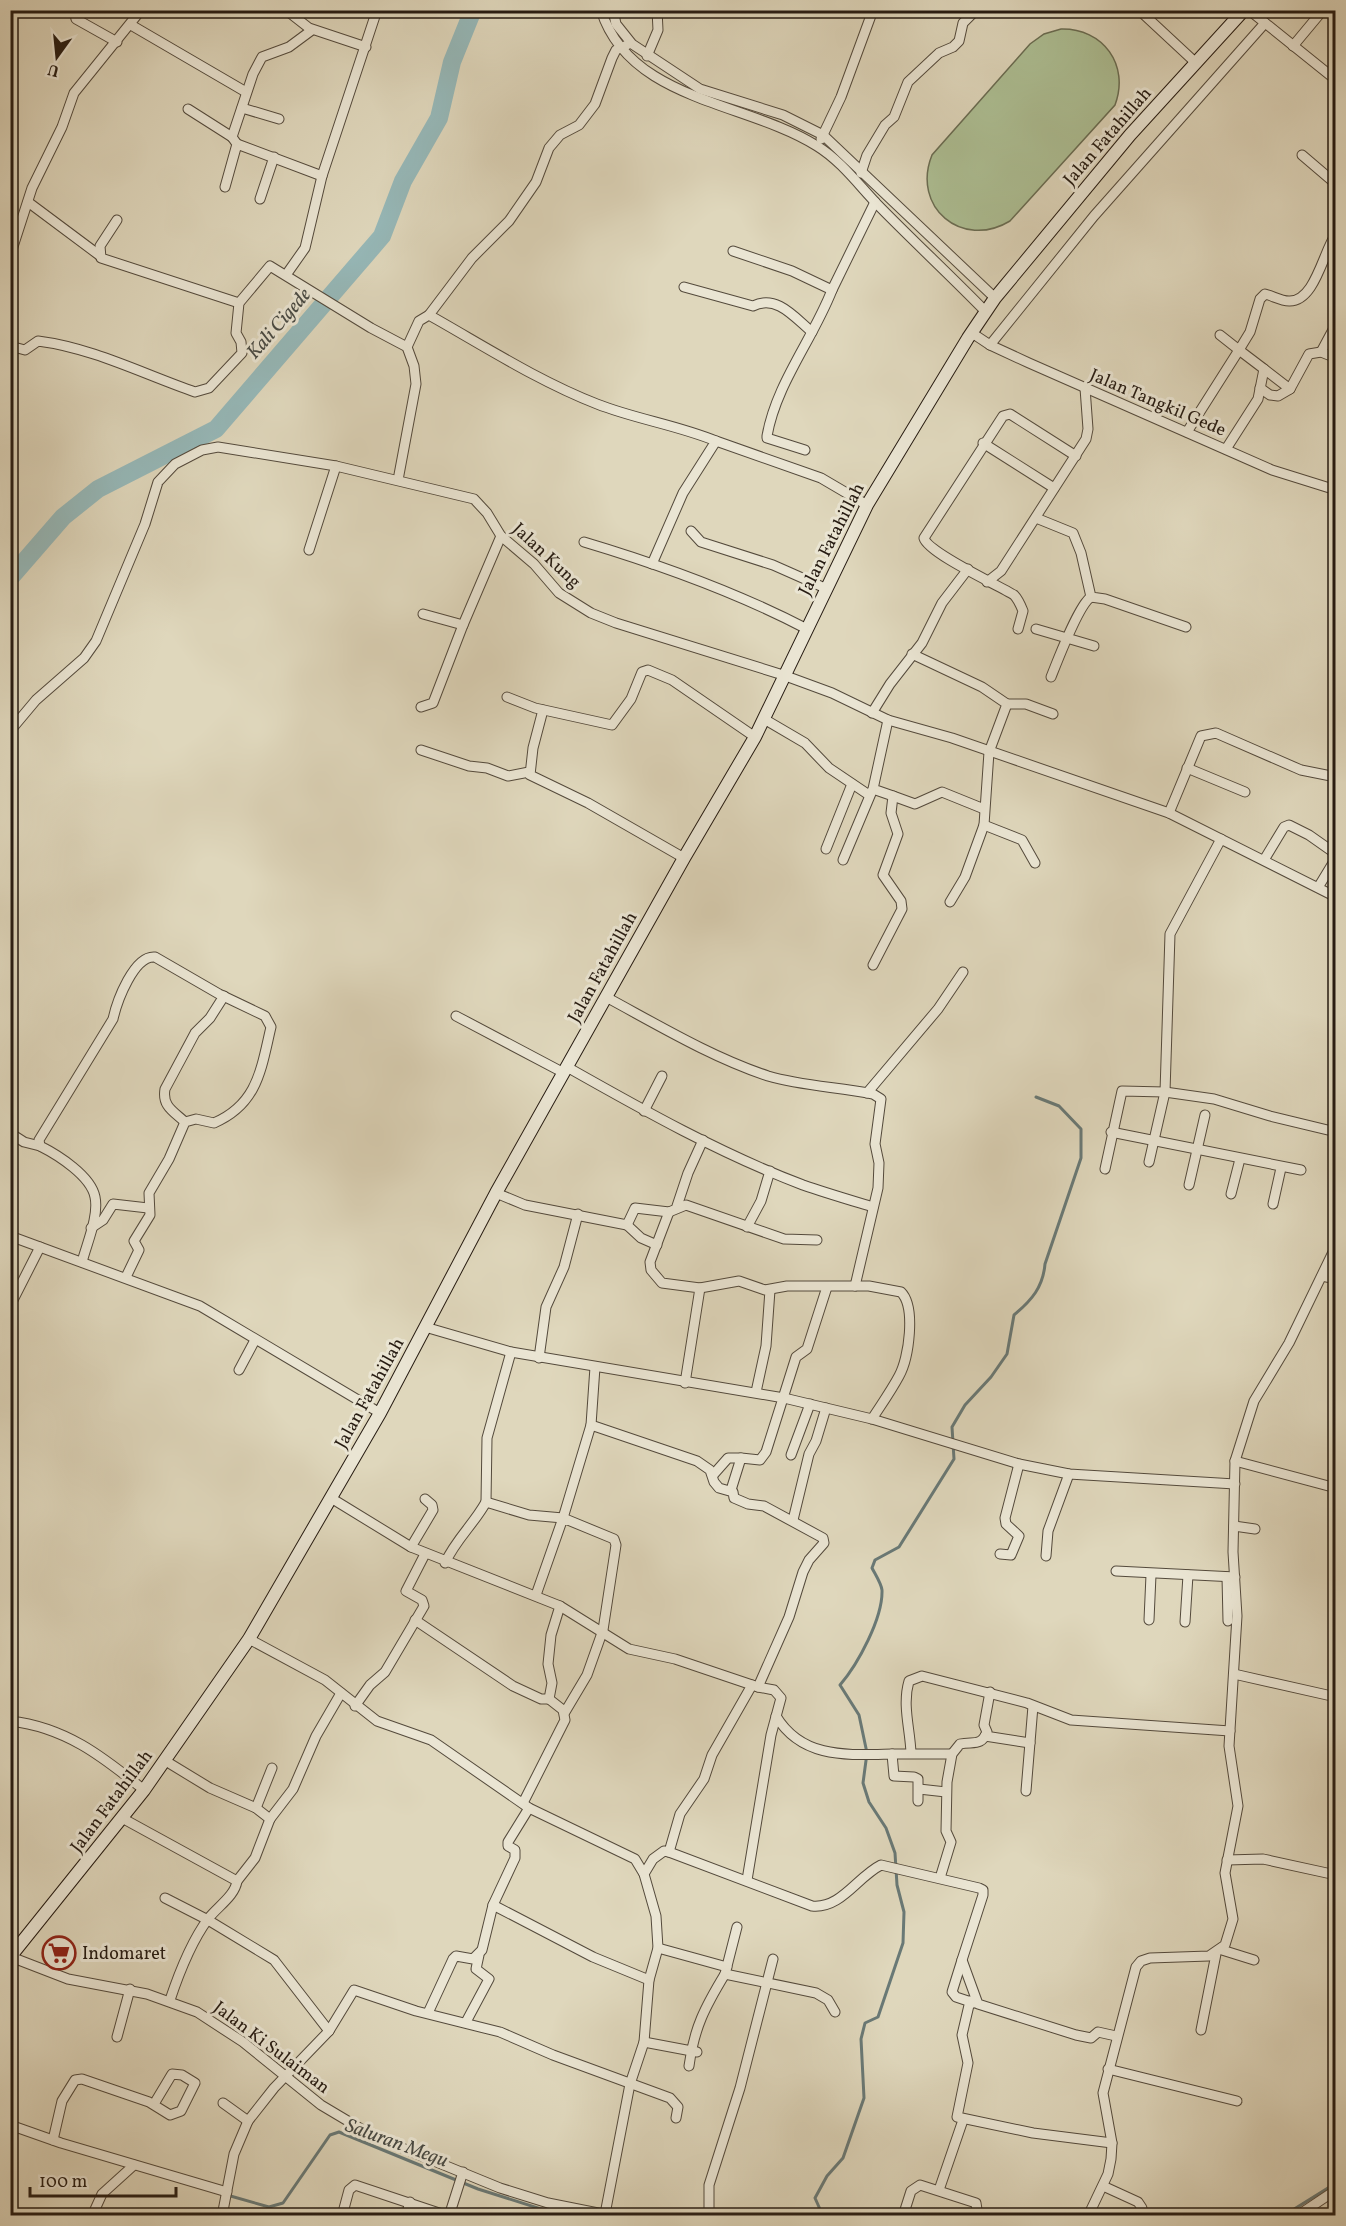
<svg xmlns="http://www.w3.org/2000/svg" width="1346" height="2226" font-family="Vollkorn,serif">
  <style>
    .green { fill: #adbf94; stroke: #6a6d53; stroke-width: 1.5 }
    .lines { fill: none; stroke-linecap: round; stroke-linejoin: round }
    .stream { stroke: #697976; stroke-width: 3 }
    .river { stroke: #96b8b8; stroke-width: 18 }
    .street-casing { stroke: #544a3c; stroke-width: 11 }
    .secondary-casing { stroke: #261b12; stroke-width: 14 }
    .street { stroke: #eae5d3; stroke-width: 9 }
    .secondary { stroke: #eae5d3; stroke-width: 12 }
    .labels { text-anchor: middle; stroke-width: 6; stroke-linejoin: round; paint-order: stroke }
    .street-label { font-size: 18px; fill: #261b12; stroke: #eae5d3 }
    .poi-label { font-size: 18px; fill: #261b12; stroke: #eae5d3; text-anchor: start }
    .water-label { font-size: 20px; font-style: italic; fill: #484a44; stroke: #eae5d3 }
  </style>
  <rect width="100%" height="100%" fill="#dfd7bc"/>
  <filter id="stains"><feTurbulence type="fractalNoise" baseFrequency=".00333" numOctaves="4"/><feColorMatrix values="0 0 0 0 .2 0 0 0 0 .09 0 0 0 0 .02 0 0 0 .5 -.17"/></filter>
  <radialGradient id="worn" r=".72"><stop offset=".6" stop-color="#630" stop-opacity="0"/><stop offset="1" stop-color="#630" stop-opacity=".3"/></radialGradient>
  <!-- green -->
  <path class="green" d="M1061,29c42,-1 69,36 54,76l-105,116c-48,29 -99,-14 -78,-66l98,-111 14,-10z"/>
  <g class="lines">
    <!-- stream -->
    <g class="stream">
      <path d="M227,2195l42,12 14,-4 47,-68 9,-3 139,57 85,27"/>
      <path d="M823,2216l-8,-18 12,-22 16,-18 21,-60 -3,-59 4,-16 13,-6 25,-74 1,-31 -7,-27 -2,-32 -9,-25 -17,-26 -6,-19 4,-30 -8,-38 -19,-30c18,-21 43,-67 42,-95 -1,-7 -7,-16 -10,-22l3,-8 24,-13 55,-88 -2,-32 13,-22 26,-28 16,-23 7,-39c18,-15 29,-28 31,-51l36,-106v-29l-22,-23 -23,-9"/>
      <path d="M1283,2216l53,-33"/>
    </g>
    <!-- river -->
    <path class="river" d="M10,578l53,-61 35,-28 118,-60 166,-193 21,-55 36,-63 13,-56 21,-52"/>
    <!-- street casing -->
    <g class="street-casing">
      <g id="street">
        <path d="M74,10l2,9 41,23"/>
        <path d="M286,10l23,18 57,19"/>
        <path d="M601,10c28,91 147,92 216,136 23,14 41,38 59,57 36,37 74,72 110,109"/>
        <path d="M613,10l3,14 16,20 68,45 83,26 40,20 172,163"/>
        <path d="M1139,10l57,53"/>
        <path d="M1249,10l87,70"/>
        <path d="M131,25l115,67"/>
        <path d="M1293,46l30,-36"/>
        <path d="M647,56l11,-26 -1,-20"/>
        <path d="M242,108l37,11"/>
        <path d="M188,109l44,28"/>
        <path d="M821,139l20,-42 32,-87"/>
        <path d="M237,144l85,32"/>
        <path d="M1302,155l34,29"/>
        <path d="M861,173l6,-18 18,-30 9,-8 14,-35 31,-29 14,-6 6,-6 4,-18 13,-13"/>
        <path d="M225,187l12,-43 -5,-7 21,-63 9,-17 27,-10 23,-17"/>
        <path d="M260,199l14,-42"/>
        <path d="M28,202l71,53"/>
        <path d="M117,220l-17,26 1,12 138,45"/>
        <path d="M733,251l59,20 40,19 43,-88"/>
        <path d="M10,256l22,-68 30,-61 12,-34 67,-83"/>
        <path d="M286,275l19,-27 17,-72 55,-166"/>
        <path d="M684,287l69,19c24,-12 42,12 59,26"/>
        <path d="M429,315l43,-57 37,-37 27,-39 13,-34 11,-13 19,-10 16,-21 17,-46 4,-8 11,-5"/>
        <path d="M972,333l18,12 39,18 243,107 64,20"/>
        <path d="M990,345l104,-129 171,-193"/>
        <path d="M10,346l15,4 13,-9c55,7 105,33 157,51l14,-4 33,-35 -1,-11 -5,-9 3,-30 31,-37 101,62 36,19 7,19 2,18 -18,96"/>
        <path d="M407,347l12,-26 10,-6c55,31 109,66 168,89 38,15 80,21 119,37l-33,52 -31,71"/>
        <path d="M1321,352l15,-28"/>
        <path d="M1264,369l26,20 19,-35 12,-2 15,6"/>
        <path d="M1260,388l10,7 8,1 12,-7"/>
        <path d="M1187,432l52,-82 -19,-15"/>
        <path d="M716,441l105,37 46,27"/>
        <path d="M983,443l71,45"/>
        <path d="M1226,449l32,-50 6,-30 -25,-19 11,-18 10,-33 5,-5c8,2 16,7 24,7 26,1 34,-49 47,-67"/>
        <path d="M805,450l-38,-12v-2c9,-52 46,-97 65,-146"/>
        <path d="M1036,518l37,15 8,20 10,44 14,2 81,28"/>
        <path d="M691,531l10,11 72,23 52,23"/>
        <path d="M584,542c77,23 152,50 223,87"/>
        <path d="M309,550l27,-84"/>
        <path d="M987,582l14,-11 85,-132 2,-10 -3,-41"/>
        <path d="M423,614l40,11 38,-89"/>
        <path d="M1018,629l5,-18c-2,-5 -5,-12 -9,-16 -16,-10 -86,-42 -90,-57l79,-122 7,-2 66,42"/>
        <path d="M1036,629l58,17"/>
        <path d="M912,654l70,33 25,17 -18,48 -5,73 -19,52 -15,25"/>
        <path d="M1051,677c6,-15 28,-73 40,-80"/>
        <path d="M507,697l28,11 77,17 19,-26 11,-27 6,-2 24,10 83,57"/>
        <path d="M1007,704h19l27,10"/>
        <path d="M421,707l12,-4 30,-78"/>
        <path d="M543,710l-10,38 -3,27 58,28 96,55"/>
        <path d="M872,713l18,-29 32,-41 20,-40 26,-34"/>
        <path d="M764,719l41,24 24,25 40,27"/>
        <path d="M10,731l26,-31 48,-42 12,-17 49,-117 13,-42 17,-18 27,-14 16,-3 118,19 138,33 13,14 14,23 33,28 25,29 32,20 25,10 167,52 49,18 56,27 64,18 217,75 167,84"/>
        <path d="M421,750l48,16 18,2 21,8 21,-4"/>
        <path d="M1187,768l58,24"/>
        <path d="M893,796l22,8 27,-12 42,17"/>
        <path d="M1169,813l32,-77 15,-3 85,37 35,7"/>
        <path d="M984,825l38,15 13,23"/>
        <path d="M826,849l26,-65"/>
        <path d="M843,860l29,-69"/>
        <path d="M1264,860l20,-33 5,-2 20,10 27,19"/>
        <path d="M1319,886l17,-28"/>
        <path d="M873,965l29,-56 -1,-8 -18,-26 15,-41 -7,-21 2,-17 -20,-7 15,-69"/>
        <path d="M606,997c52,28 105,60 162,79 34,10 71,11 105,18l8,5 -6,45 4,19 -1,25 -23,98"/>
        <path d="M456,1016l108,57"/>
        <path d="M567,1067c76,43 154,87 236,118 23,8 47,15 70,22"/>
        <path d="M867,1093l71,-84 25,-37"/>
        <path d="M644,1111l18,-35"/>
        <path d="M185,1122c-12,-11 -23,-16 -20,-33l30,-56 15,-15 14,-22"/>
        <path d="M1111,1132l190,38"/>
        <path d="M10,1133l14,9 16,4"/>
        <path d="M1149,1162l16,-70 5,-158 51,-95"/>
        <path d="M1105,1169l17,-78 43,1 49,7 56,17 66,16"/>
        <path d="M1189,1185l16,-70"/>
        <path d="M496,1193l29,12 102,20 8,-17 34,4 17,-7 98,34 33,1"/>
        <path d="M1231,1194l9,-35"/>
        <path d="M1273,1204l8,-36"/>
        <path d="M677,1206l11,-33 15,-33"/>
        <path d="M669,1212l-19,50 1,8 11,13 38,5 -15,95"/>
        <path d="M627,1225l14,13 16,7"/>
        <path d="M747,1227l14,-26 9,-30"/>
        <path d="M91,1228l12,-8 10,-16 35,4"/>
        <path d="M10,1236l190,70 180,107"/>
        <path d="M82,1262c5,-19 17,-46 13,-65 -4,-21 -37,-42 -55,-51l-1,-6 74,-121c4,-18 21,-64 42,-62l64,37 46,22 6,11c-10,42 -13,77 -57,96l-18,-4 -11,3 -16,37 -20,34 1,22 -16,26 5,9 -13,27"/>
        <path d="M1322,1276l14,3"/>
        <path d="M700,1288l39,-7 26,9 22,-4h82l32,6c15,15 8,66 -2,84 -8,15 -18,29 -27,43"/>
        <path d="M10,1306l30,-59"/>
        <path d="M425,1327l86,25 273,46 88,21 147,45 50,10 166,10"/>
        <path d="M539,1358l7,-51 18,-40 14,-53"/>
        <path d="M239,1370l16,-30"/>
        <path d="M756,1392l10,-46 4,-56"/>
        <path d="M591,1425l4,-58"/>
        <path d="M791,1455l19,-51"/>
        <path d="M1235,1461l101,27"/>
        <path d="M713,1475l15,-17h13"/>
        <path d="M731,1490l10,-32 19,2 6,-8 30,-95 11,-8 20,-62"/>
        <path d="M331,1498l80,49 149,59 69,43 46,10 83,28 31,-70 14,-45 6,-12 15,-17 -1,-5 -59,-32 -16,-2 -14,-6 -1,-6 -14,-4 -5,-6 -4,-12 -13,-9 -106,-36 -28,93 -34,-3 -43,-13c-12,22 -30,37 -41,61"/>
        <path d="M486,1502l1,-64 24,-86"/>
        <path d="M793,1520l16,-66 7,-13 10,-33"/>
        <path d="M1234,1526l21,3"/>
        <path d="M411,1547l22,-37 -1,-5 -7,-6"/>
        <path d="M1000,1554l11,1 8,-19 -13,-12 -1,-6 14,-54"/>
        <path d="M1046,1556l2,-25 21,-57"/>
        <path d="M1116,1571l119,6"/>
        <path d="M1227,1577l1,44"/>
        <path d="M536,1595l27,-77 51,21 2,6 -13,85 -16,45 -22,37"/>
        <path d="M415,1620l98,66 28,13h8"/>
        <path d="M1149,1620l2,-45"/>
        <path d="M1185,1622l3,-47"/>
        <path d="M249,1639l76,41 52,41 54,19 98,68 106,51 9,15 12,42 2,32 -9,32 -5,62 -14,42 -25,130"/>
        <path d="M1234,1674l102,23"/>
        <path d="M355,1706l15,-21 15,-13 39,-66 -2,-6 -16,-9 19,-37"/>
        <path d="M776,1716c26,43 71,39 116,38l2,22 20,1 4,2v22"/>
        <path d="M10,1721c55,6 92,35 134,69"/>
        <path d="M985,1736l45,7"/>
        <path d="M911,1753c-1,-25 -9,-48 -2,-72l13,-5 105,27 44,17 159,11"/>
        <path d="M892,1754h60"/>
        <path d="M164,1760l46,28 46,20 14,11 23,-30 23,-53 25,-43"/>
        <path d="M919,1789l27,3"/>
        <path d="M1026,1791l7,-85"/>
        <path d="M523,1803l42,-83 -2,-10 -14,-11 3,-16 -4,-19 3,-29 9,-29"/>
        <path d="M256,1808l16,-40"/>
        <path d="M122,1818l115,63c-2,15 -20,26 -29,38 -17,23 -29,54 -38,81"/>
        <path d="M669,1852l143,54c29,3 45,-29 69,-41l98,23 4,2v5l-21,65 16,44 98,31 15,3 7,-6 18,4"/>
        <path d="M1227,1860l36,-1 73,16"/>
        <path d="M644,1874l9,-15 11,-8 5,1 11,-38 24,-35 8,-24 40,-70"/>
        <path d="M940,1878l11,-36 -5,-11 1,-49 5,-28 8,-10c13,-3 21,3 27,-12l-3,-7 6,-33"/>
        <path d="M747,1880l24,-145 10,-37 -7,-8 -16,-3"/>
        <path d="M237,1881l18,-23 15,-39"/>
        <path d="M165,1898l43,22 66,40 55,71"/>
        <path d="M493,1905l100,52 56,23"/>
        <path d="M737,1927l-12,47 91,19 12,7 7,12"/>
        <path d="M658,1948l69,19"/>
        <path d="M1222,1950l32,10"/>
        <path d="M11,1957l57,22 79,15 50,18 46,30 78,63 52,31 127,52 48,15 60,12"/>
        <path d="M962,1960l-10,32 4,5 18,6"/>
        <path d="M970,2001l-8,34 6,28 -11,54 76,16 79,10"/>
        <path d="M428,2013l25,-54 3,-3 17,3 9,-9 11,-45 22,-47v-8l-7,-4v-4l21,-34"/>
        <path d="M466,2022l23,-43 -13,-10 3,-14"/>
        <path d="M1201,2030l15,-76"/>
        <path d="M117,2037l13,-48"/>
        <path d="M644,2042l53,10"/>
        <path d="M689,2066c5,-38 16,-59 36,-92"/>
        <path d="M1108,2069l129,32"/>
        <path d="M223,2103l25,18"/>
        <path d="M10,2125l51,18 166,49"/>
        <path d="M53,2140l9,-39 13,-21 7,-1 67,23 21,13 11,-4 14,-28 -13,-8 -10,-1 -18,30"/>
        <path d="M1103,2186l35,16 4,6 -3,8"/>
        <path d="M939,2190l24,-70"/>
        <path d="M92,2216l10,-22 32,-29"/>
        <path d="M222,2216l12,-62 14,-33 26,-33 55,-57 25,-41 62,21 84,21 53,23 117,43 8,9 -2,11"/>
        <path d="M342,2216l7,-26 6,-5 93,31"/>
        <path d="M406,2216l4,-14"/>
        <path d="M449,2216l14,-44"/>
        <path d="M709,2216v-31l31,-97 33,-129"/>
        <path d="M903,2216l8,-25 9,-6 56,18 2,13"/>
        <path d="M1088,2216l20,-42 3,-15 1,-16 -9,-50 33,-126 5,-6 9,-3 59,-2 16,-11 8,-26 -8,-46 13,-67 -9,-60 8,-130 -4,-64 2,-91 19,-60 35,-58 47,-97"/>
        <path d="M1297,2216l39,-26"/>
      </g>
    </g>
    <!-- secondary casing -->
    <g class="secondary-casing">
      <path id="secondary" d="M10,1957l134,-167 105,-151 131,-226 116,-220 188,-335 71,-121 112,-232 101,-167 27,-40 135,-163 114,-125"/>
    </g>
    <!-- street -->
    <use href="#street" class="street"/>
    <!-- secondary -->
    <use href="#secondary" class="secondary"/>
  </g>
  <!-- icons -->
  <defs>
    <g id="supermarket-ring" transform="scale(1.725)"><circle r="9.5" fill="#eae5d3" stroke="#8f2418" stroke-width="1.5"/><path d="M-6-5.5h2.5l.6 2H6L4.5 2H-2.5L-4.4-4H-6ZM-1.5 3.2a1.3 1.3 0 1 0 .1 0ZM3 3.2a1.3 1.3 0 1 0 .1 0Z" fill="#8f2418"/></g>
  </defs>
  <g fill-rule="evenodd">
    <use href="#supermarket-ring" x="59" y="1953"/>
  </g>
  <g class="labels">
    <!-- street labels -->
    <g class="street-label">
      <text transform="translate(1107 136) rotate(-49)" y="6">Jalan Fatahillah</text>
      <text transform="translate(1158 402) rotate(23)" y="6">Jalan Tangkil Gede</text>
      <text transform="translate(831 539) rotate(-63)" y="6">Jalan Fatahillah</text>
      <text transform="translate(547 555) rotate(43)" y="6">Jalan Kung</text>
      <text transform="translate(602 967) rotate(-61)" y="6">Jalan Fatahillah</text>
      <text transform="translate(369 1393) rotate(-61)" y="6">Jalan Fatahillah</text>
      <text transform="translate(111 1801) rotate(-53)" y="6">Jalan Fatahillah</text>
      <text transform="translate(272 2047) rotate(37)" y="6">Jalan Ki Sulaiman</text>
    </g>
    <!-- poi labels -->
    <g class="poi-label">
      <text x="82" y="1959">Indomaret</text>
    </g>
    <!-- water labels -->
    <g class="water-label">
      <text transform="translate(278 323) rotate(-49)" y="7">Kali Cigede</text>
      <text transform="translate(397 2142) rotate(20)" y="7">Saluran Megu</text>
    </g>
  </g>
  <!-- margin -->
  <rect width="1346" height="2226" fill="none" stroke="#dfd7bc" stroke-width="36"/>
  <rect x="12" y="12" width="1322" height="2202" fill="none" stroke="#261b12" stroke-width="3"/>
  <rect x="18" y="18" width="1310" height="2190" fill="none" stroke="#261b12" stroke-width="1.5"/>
  <!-- north arrow -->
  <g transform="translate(57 57) rotate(195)" stroke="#eae5d3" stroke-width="4.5" paint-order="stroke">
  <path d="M0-4.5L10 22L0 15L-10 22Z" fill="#261b12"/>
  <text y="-9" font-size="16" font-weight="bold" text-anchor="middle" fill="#261b12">U</text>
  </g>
  <!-- scale -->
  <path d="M30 2187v9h146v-9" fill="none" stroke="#261b12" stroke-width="3"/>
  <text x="39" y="2187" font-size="18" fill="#261b12" stroke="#eae5d3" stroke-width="4.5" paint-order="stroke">100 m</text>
  <rect width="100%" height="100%" filter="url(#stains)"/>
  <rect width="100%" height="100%" fill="url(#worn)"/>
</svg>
